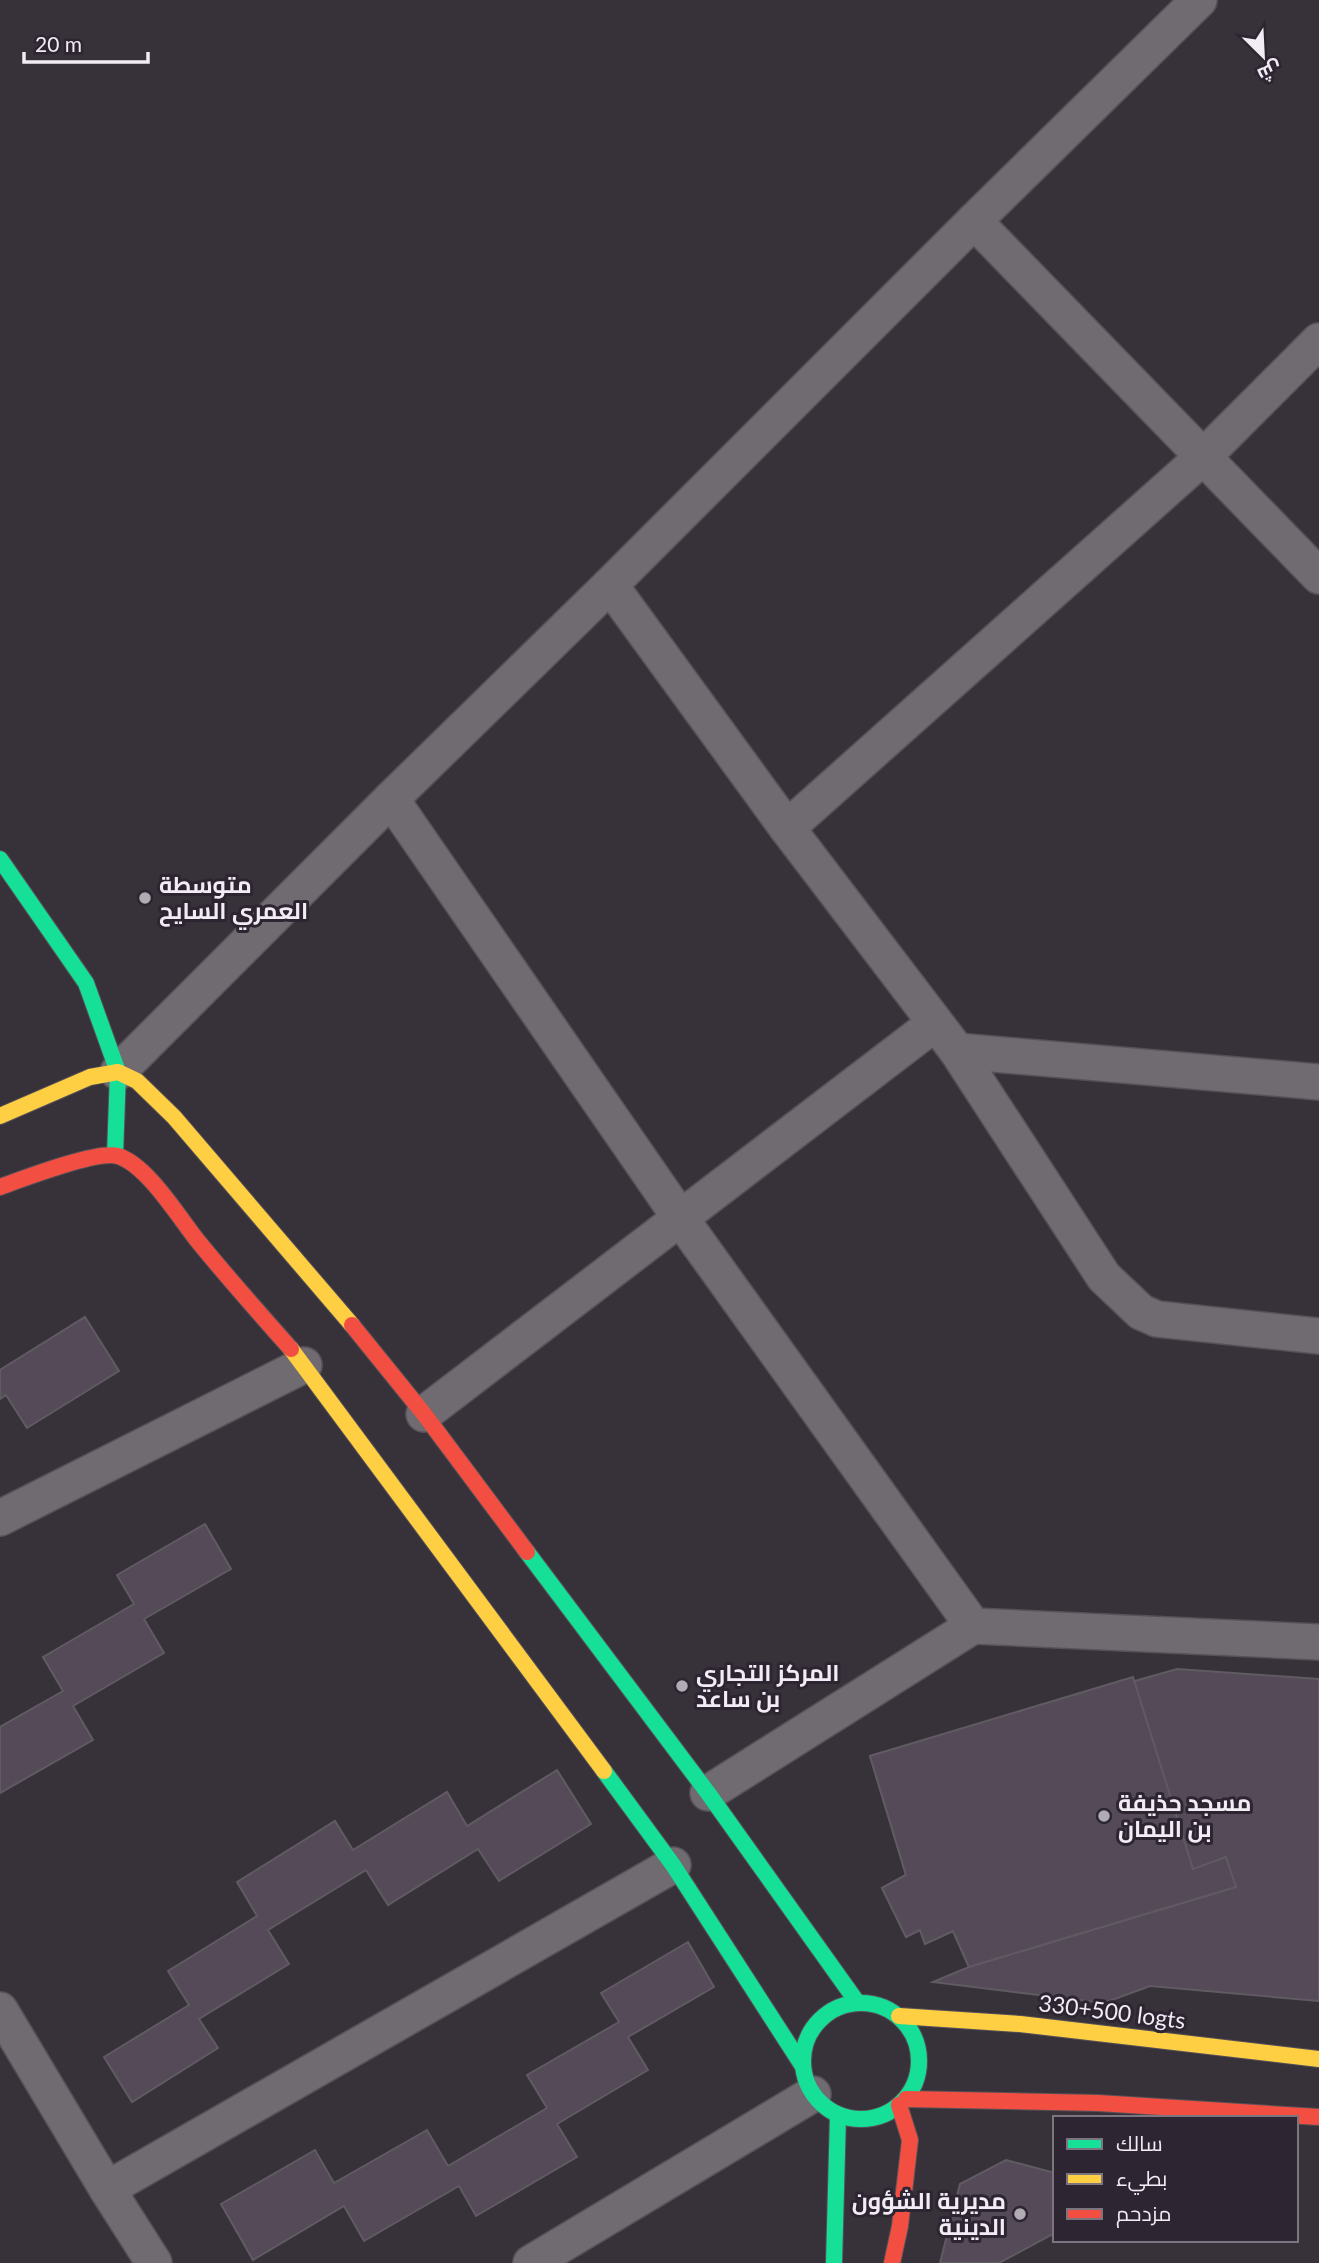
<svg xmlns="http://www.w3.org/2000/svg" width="1319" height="2263" font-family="Lato,Cairo,sans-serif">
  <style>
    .building { fill: #544a58; stroke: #605b62; stroke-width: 2 }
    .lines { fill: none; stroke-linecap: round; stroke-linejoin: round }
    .street-casing { stroke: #555157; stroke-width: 38 }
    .fast-casing { stroke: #555157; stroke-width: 18 }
    .slow-casing { stroke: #555157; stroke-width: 18 }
    .jam-casing { stroke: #555157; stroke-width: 18 }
    .street { stroke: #6f6b71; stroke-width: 35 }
    .fast { stroke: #16e098; stroke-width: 16 }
    .slow { stroke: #ffcf43; stroke-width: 16 }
    .jam { stroke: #f24e42; stroke-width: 16 }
    .poi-dot { fill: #b1abb3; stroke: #2e2532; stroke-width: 2.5 }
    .labels { text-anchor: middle; stroke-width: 6; stroke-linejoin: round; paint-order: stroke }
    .poi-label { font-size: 23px; font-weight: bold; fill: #f2ecf5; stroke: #2e2532; text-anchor: start }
    .street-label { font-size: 23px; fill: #f2ecf5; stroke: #2e2532 }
  </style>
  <rect width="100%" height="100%" fill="#373239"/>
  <!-- building -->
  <g class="building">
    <path d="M85,1317l34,54 -92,57 -21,-33 -6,4v-29z"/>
    <path d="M205,1524l26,45 -87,50 20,34 -91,53 20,34 -93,53v-66l63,-36 -20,-34 91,-53 -17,-29z"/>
    <path d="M1177,1669l142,10v322l-169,-15 -46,17 -171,-21 36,-15 -16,-36 -28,13 -5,-14 -14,7 -24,-49 24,-13 -36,-119z"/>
    <path d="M1133,1677l60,192 33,-12 10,30 -267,80 -16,-36 -28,13 -5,-14 -14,7 -24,-49 24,-13 -36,-119z"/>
    <path d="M557,1770l34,54 -92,57 -21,-32 -90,56 -22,-35 -98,60 21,34 -90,55 19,29 -86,54 -28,-45 85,-52 -21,-34 89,-55 -20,-34 98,-61 18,29 94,-58 20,34z"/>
    <path d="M688,1942l26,45 -86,50 20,33 -91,54 20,33 -101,59 -17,-30 -95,55 -20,-35 -91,54 -32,-56 94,-54 19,33 93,-53 21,36 99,-58 -20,-33 92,-53 -18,-29z"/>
    <path d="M1006,2160l49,13v60l-56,30h-59l20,-79z"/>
  </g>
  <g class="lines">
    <!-- street casing -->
    <g class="street-casing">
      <g id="street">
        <path d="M974,221l345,355"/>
        <path d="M610,585l364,-364 225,-221"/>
        <path d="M391,799l290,420 292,407 -265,167"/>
        <path d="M787,828l417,-372 115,-115"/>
        <path d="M957,1051l362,31"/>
        <path d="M118,1072l273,-273 219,-214 177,243 170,223 147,226 37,35 16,7 162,17"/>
        <path d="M424,1414l510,-390"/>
        <path d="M0,1518l304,-153"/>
        <path d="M973,1626l346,16"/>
        <path d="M0,2010l107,179"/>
        <path d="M154,2263l-47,-74 566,-324"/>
        <path d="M531,2263l282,-169"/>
      </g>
    </g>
    <!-- fast casing -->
    <g class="fast-casing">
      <g id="fast">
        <path d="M0,859l86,124 32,89 -3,83"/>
        <path d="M527,1552l181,241 149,209"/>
        <path d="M604,1771l69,94 129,200"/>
        <circle cx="861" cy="2061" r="58"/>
        <path d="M834,2263l4,-148"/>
      </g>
    </g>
    <!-- slow casing -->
    <g class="slow-casing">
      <g id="slow">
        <path d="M0,1116l90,-39 28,-5 19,9 37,36 178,208"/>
        <path d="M291,1349l313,422"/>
        <path d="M899,2016l121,8 299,35"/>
      </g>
    </g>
    <!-- jam casing -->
    <g class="jam-casing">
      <g id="jam">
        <path d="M0,1187c22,-8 98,-37 118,-31 29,9 60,60 79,84 30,37 62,73 94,109"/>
        <path d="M352,1325l72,89 103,138"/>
        <path d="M906,2099l192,4 221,14"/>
        <path d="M892,2263l8,-37 10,-86 -11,-35"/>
      </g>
    </g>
    <!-- street -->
    <use href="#street" class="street"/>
    <!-- fast -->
    <use href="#fast" class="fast"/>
    <!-- slow -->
    <use href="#slow" class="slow"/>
    <!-- jam -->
    <use href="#jam" class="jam"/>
  </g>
  <!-- markers -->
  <g class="poi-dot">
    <circle cx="145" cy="898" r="7"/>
    <circle cx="682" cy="1686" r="7"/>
    <circle cx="1104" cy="1816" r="7"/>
    <circle cx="1020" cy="2214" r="7"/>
  </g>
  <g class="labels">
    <!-- poi labels -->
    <g class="poi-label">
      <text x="159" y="893">متوسطة<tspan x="159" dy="26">العمري السايح</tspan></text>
      <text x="696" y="1681">المركز التجاري<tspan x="696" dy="26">بن ساعد</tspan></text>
      <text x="1118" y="1811">مسجد حذيفة<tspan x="1118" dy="26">بن اليمان</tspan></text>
      <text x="1006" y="2209" text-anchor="end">مديرية الشؤون<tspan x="1006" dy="26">الدينية</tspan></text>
    </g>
    <!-- street labels -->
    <g class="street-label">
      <text transform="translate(1112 2012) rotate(7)" y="8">330+500 logts</text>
    </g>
  </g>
  <!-- legend -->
  <rect x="1053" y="2116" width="245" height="126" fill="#2e2532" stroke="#7c7580" stroke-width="2"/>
  <rect x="1067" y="2139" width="35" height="10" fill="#16e098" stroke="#7c7580" stroke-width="2"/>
  <text x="1116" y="2151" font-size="21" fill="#f2ecf5">سالك</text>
  <rect x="1067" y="2174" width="35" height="10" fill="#ffcf43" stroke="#7c7580" stroke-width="2"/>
  <text x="1116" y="2186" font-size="21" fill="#f2ecf5">بطيء</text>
  <rect x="1067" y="2209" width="35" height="10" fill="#f24e42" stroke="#7c7580" stroke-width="2"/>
  <text x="1116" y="2221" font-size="21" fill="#f2ecf5">مزدحم</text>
  <!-- north arrow -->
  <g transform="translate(1263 56) rotate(156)" stroke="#2e2532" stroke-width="5" paint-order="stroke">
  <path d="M0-5L12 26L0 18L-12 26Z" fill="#f2ecf5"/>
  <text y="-10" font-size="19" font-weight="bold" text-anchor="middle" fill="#f2ecf5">ش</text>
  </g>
  <!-- scale -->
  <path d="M24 52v10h124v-10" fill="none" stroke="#f2ecf5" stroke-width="3.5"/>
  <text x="35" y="52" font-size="21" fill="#f2ecf5" stroke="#2e2532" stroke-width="5" paint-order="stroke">20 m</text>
</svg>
